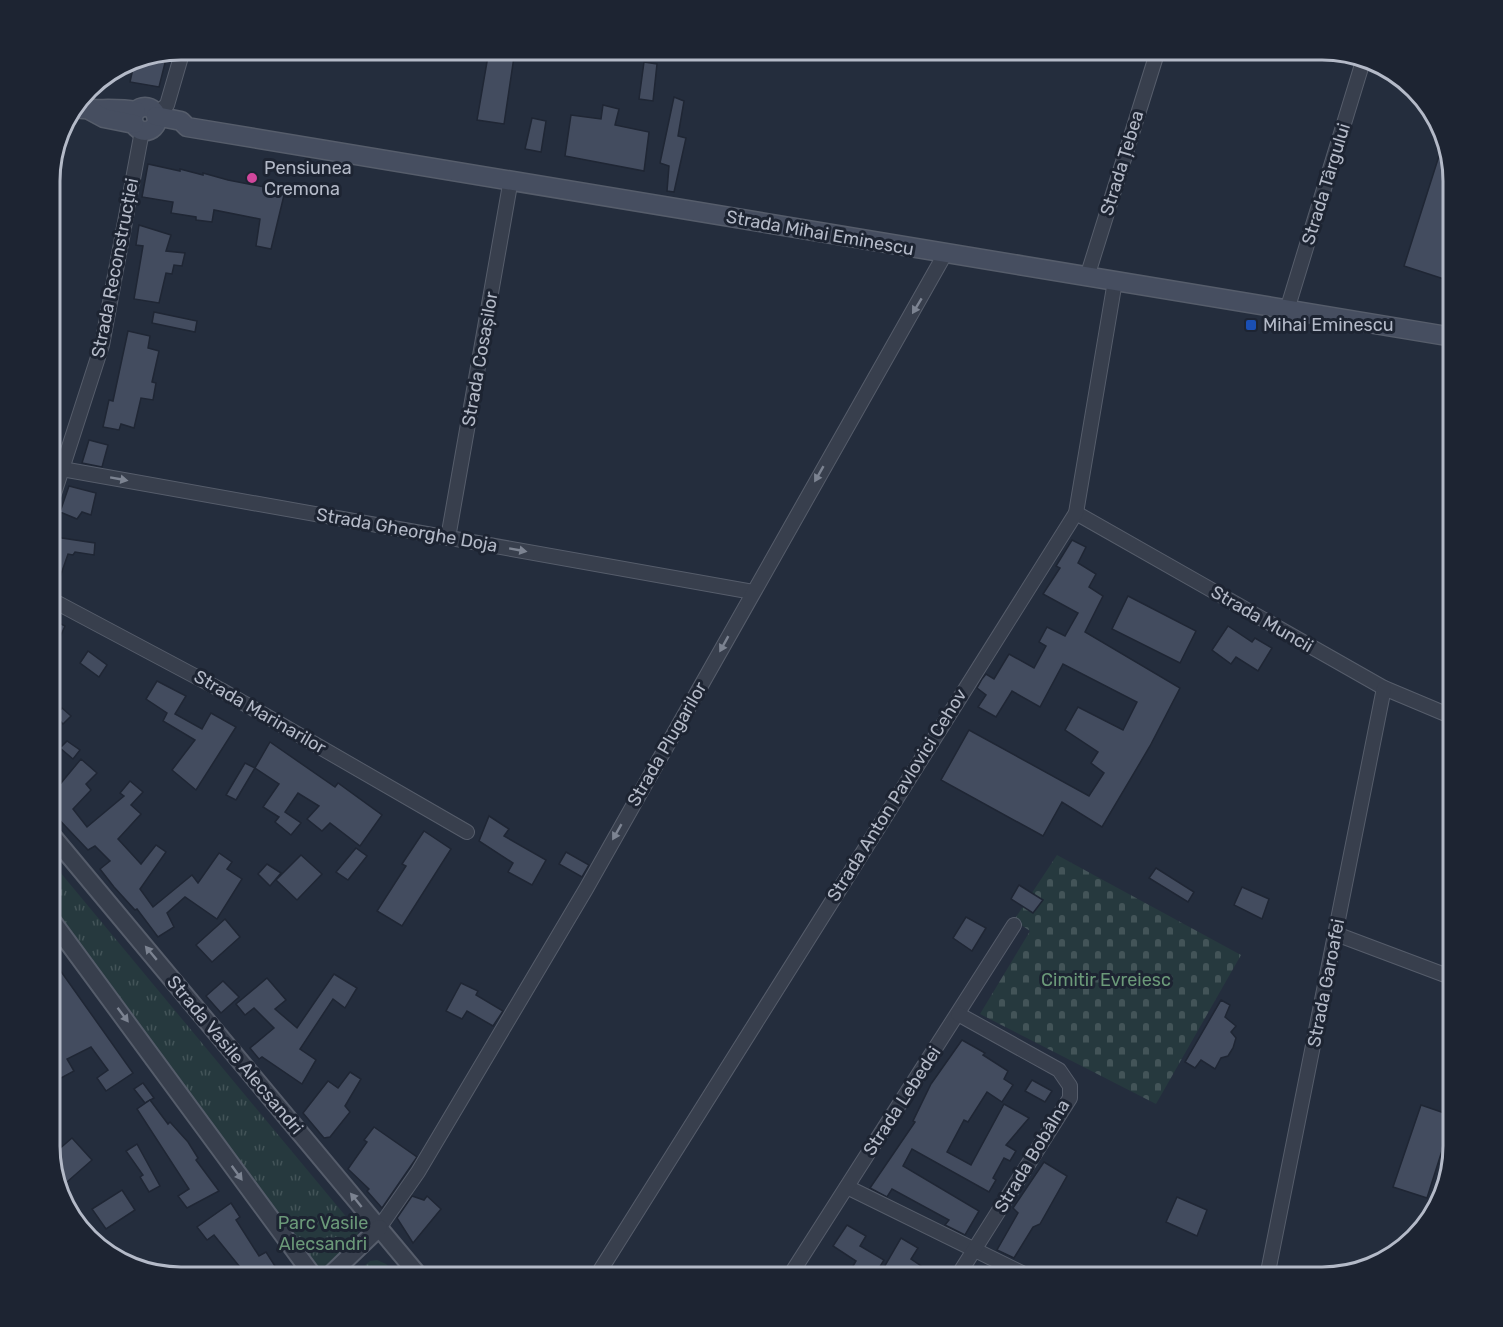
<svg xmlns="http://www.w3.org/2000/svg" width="1503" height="1327" font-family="Rubik,sans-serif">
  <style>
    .cemetery { fill: url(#cemetery-stones) }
    .park { fill: url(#park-tufts) }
    .building { fill: #434c5f; stroke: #1f2634; stroke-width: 1.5 }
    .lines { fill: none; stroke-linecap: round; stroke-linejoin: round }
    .minor-casing { stroke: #565d6b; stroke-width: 16 }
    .tertiary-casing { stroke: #565d6b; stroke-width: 20 }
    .secondary-casing { stroke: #565d6b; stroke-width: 21 }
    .minor { stroke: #383f4d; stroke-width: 14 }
    .tertiary { stroke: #383f4d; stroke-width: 16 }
    .secondary { stroke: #464e60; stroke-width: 18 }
    .oneway { fill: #7c8391 }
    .hotel-dot { fill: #d1479c; stroke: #1d2432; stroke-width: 2 }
    .transit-dot { fill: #1a4fb4; stroke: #1d2432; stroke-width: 2 }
    .labels { text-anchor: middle; stroke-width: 6; stroke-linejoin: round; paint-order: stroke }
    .street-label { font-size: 18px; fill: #b4bac8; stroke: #1d2432 }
    .poi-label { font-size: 18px; fill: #b4bac8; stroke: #1d2432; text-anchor: start }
    .park-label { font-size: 18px; fill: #6b9979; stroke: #1d2432 }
    .rim { fill: none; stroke: #b4bac8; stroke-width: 3 }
  </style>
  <defs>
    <pattern id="cemetery-stones" width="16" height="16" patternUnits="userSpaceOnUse" patternTransform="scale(1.5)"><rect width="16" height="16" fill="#26393e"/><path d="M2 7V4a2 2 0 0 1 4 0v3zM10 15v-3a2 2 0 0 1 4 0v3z" fill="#435458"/></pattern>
    <pattern id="park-tufts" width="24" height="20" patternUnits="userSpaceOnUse" patternTransform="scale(1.5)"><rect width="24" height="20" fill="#26393e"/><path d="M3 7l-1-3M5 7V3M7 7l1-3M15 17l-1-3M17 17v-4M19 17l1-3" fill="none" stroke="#435458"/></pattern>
  </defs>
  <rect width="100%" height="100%" fill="#242d3d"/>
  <!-- cemetery -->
  <path class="cemetery" d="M1057,855l184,100 -85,149 -176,-90 50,-83 -16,-11z"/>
  <!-- park -->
  <g class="park">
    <path d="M50,860l308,371v9l-33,33 -7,-1 -268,-362z"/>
    <path d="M377,1260l9,4 12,13h-47l19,-16z"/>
  </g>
  <!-- building -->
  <g class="building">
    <path d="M489,50h26l-11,74 -27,-4z"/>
    <path d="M156,54l9,9 -6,24 -29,-5 5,-23z"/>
    <path d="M644,62l13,2 -4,37 -14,-2z"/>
    <path d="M674,97l10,4 -6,35 8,2 -12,54 -7,-1 2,-25 -9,-3z"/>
    <path d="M603,105l16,4 -4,16 34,7 -5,39 -79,-15 6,-41 30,4z"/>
    <path d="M532,118l14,3 -5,31 -16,-3z"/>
    <path d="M1445,137l9,44 -1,101 -49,-16z"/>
    <path d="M148,164l32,7v-2l23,6v-2l25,7 57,11 -14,58 -15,-3 4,-27 -46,-9 -2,12 -16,-2v-3l-25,-4 2,-11 -31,-5z"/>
    <path d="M139,225l32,10 -5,16 19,2 -3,13 -8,-1 -2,9 -6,-1 -7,30 -25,-4 9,-53 -7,-1z"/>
    <path d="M154,312l43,9 -2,11 -43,-9z"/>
    <path d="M128,331l22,5 -2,12 11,3 -7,31 4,1 -3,17 -12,-2 -7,30 -13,-4 -2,6 -16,-3 6,-27 4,1z"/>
    <path d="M89,440l19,5 -6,22 -20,-4z"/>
    <path d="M69,486l27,7 -5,22 -9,-3 -5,7 -17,-7z"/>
    <path d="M55,537l40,6 -1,12 -19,-3 -2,3 -5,-1 -9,26 -9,-2v-20z"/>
    <path d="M1072,540l14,7 -8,16 18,11 -7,13 14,9 -18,36 95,56 -30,58 -48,81 -40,-25 -19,34 -102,-56 28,-50 120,66 15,-23 -13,-10 7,-11 -33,-22 13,-23 45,23 14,-28 -74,-38 -23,43 -28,-16 -16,26 -18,-10 8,-12 -9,-7 5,-9 4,-5 8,5 15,-25 25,14 12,-22 -7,-4 8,-15 18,9 13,-23 -35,-19 17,-26 -4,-2z"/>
    <path d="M1128,596l68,35 -16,32 -68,-34z"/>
    <path d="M50,618l15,8 -15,33z"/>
    <path d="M1228,626l24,16 3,-4 17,10 -14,23 -22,-14 -5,7 -19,-14z"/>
    <path d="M88,651l19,14 -8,12 -19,-14z"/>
    <path d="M157,681l29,15 -11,18 27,15 9,-16 25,14 -40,63 -24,-20 23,-30 -32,-19 4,-8 -21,-14z"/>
    <path d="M62,708l9,8 -8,8 -8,-8z"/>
    <path d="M67,741l13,9 -7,9 -13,-11z"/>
    <path d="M270,742l65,45 3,-4 44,32 -22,31 -30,-23 -8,8 -15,-12 12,-13 -21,-13 -13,19 16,11 -10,12 -16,-13 4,-5 -16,-10 16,-23 -24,-16z"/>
    <path d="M81,759l16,14 -11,11 5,6 -18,19 14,18 37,-31 -4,-3 10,-12 13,11 -12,13 10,9 -23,25 23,25 15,-19 10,7 -26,37 13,18 39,-32 6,8 21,-30 13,9 -5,7 15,10 -25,40 -32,-22 -18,16 7,14 -16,10 -21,-28 -2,1 -21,-23 -14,-18 10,-8 -15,-15 -7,4 -38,-40v-40l11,13z"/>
    <path d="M245,763l10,5 -19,32 -10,-5z"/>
    <path d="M489,816l20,13 -5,7 42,24 -14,25 -24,-13 5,-9 -34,-22z"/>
    <path d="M424,831l27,18 -49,77 -25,-15 29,-45 -4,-2z"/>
    <path d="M356,848l11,8 -19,24 -12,-8z"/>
    <path d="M566,852l23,13 -7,12 -23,-13z"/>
    <path d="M301,855l21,19 -25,26 -21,-20z"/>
    <path d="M267,864l14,9 -11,13 -12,-12z"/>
    <path d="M1156,868l38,24 -6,10 -39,-24z"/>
    <path d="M1019,885l24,15 -10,13 -22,-14z"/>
    <path d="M1242,887l27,12 -7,20 -28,-14z"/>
    <path d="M966,917l20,11 -14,23 -19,-13z"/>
    <path d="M225,919l15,18 -28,25 -16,-17z"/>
    <path d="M50,956l83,117 -27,18 -9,-13 11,-8 -17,-23 -24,12 7,12 -24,13v-31l10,-7 -10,-17z"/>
    <path d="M334,974l23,14 -12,20 -12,-9 -33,50 16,11 -14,24 -40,-27 -3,2 -9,-11 24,-20 -20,-20 -9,7 -9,-11 31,-26 19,22 -11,9 22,19z"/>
    <path d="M223,981l16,16 -18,16 -15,-17z"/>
    <path d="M461,983l17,8 -2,4 27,16 -10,15 -26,-15 -5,8 -16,-8z"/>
    <path d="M1221,1000l9,5 -5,12 11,9 -5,6 5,6 -3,10 -5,8 -7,2 -6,11 -14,-9 -6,8 -10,-6z"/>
    <path d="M962,1040l23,13 -2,2 25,16 -4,8 9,6 -11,17 -15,-10 -19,30 -4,-2 -17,32 24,13 33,-61 25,14 -23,27 10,6 -6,10 -6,-3 -11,20 3,2 -7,12 -77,-43 -9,17 76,45 -14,24 -20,-10 4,-5 -57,-31 -5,8 -17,-9 45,-66 -2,-1 18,-37z"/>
    <path d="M350,1072l11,7 -16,27 5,6 -20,25 -6,1 -21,-25 25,-32 10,7z"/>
    <path d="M1032,1080l20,11 -7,11 -20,-11z"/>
    <path d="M143,1083l11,15 -9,5 -11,-14z"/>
    <path d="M150,1100l18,24 2,-2 18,20 10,16 -2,2 23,31 -32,17 -9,-12 11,-7 -52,-80z"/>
    <path d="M1421,1105l32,11 -26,82 -34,-11z"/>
    <path d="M374,1127l43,30 -35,51 -15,-17 2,-2 -21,-20 19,-27 -3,-2z"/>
    <path d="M72,1138l20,22 -33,29 -9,-32z"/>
    <path d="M137,1144l23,42 -11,6 -9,-15 3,-2 -17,-24z"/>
    <path d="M1044,1162l23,14 -27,48 -7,3 -19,31 -17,-8 21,-37 -5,-5z"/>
    <path d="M122,1190l13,20 -29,19 -14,-20z"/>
    <path d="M412,1196l12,4 3,-4 14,13 -28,34 -16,-25z"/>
    <path d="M1177,1197l30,13 -10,26 -31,-14z"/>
    <path d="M231,1203l9,14 -4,3 23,36 7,-4 14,22 -6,3h-26l-34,-42 -7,5 -10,-13z"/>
    <path d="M847,1225l19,11 -6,10 24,14 -11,18h-27l10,-17 -23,-15z"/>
    <path d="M901,1238l17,10 -7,11 28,19h-44l-12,-9z"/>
  </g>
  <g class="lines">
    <!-- minor casing -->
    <g class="minor-casing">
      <g id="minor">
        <path d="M155,114l12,-9 16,-55"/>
        <path d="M1087,277l71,-227"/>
        <path d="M1287,310l77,-252"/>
        <path d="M62,469l691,123"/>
        <path d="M50,506l52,-161 40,-214"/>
        <path d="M1076,513l308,175 69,29"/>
        <path d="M448,538l63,-359"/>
        <path d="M50,599l171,91 246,142"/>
        <path d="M1336,934l117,44"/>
        <path d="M847,1187l183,90"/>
        <path d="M379,1228l39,-56 168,-283 359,-635"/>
        <path d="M596,1277l480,-764 39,-232"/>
        <path d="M789,1277l225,-352"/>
        <path d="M957,1277l113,-179v-12l-11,-16 -101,-56"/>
        <path d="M1267,1277l117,-589"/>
      </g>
    </g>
    <!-- tertiary casing -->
    <g class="tertiary-casing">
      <g id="tertiary">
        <path d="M50,833l370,444"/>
        <path d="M50,918l264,359"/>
        <path d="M328,1277l51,-49"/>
      </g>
    </g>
    <!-- secondary casing -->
    <g class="secondary-casing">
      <g id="secondary">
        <circle cx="145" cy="119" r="12"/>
        <path d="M74,108c21,3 41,-1 62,3"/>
        <path d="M91,111l13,7 30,6"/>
        <path d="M156,116l25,5 6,6 1266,210"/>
      </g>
    </g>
    <!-- minor -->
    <use href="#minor" class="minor"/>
    <!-- tertiary -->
    <use href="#tertiary" class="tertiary"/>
    <!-- secondary -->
    <use href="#secondary" class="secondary"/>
  </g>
  <!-- one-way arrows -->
  <defs><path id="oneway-solid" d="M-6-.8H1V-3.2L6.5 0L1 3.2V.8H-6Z" transform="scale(1.5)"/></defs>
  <g class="oneway">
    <use href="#oneway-solid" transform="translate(917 306) rotate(121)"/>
    <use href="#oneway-solid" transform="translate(819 474) rotate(120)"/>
    <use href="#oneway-solid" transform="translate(119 479) rotate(10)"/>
    <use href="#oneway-solid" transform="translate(518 550) rotate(10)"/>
    <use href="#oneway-solid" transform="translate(724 644) rotate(119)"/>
    <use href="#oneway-solid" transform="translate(617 832) rotate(120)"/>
    <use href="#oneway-solid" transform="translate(151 953) rotate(-130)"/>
    <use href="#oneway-solid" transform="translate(123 1015) rotate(53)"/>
    <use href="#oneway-solid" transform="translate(237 1173) rotate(54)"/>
    <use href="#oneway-solid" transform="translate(356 1200) rotate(-129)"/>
  </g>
  <!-- markers -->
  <circle class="hotel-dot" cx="252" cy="178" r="6"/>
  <rect class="transit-dot" x="1245" y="319" width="12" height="12" rx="3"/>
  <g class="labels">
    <!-- street labels -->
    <g class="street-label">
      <text transform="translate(1122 163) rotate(-73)" y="6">Strada Țebea</text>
      <text transform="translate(1326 184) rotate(-73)" y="6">Strada Târgului</text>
      <text transform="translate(820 233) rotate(10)" y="6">Strada Mihai Eminescu</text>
      <text transform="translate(115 268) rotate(-79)" y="6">Strada Reconstrucției</text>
      <text transform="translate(480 359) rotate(-80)" y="6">Strada Cosașilor</text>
      <text transform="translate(407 530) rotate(10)" y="6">Strada Gheorghe Doja</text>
      <text transform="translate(1262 619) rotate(30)" y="6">Strada Muncii</text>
      <text transform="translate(260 712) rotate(30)" y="6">Strada Marinarilor</text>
      <text transform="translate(667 744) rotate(-60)" y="6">Strada Plugarilor</text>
      <text transform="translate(897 795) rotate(-58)" y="6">Strada Anton Pavlovici Cehov</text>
      <text transform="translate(1326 983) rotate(-79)" y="6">Strada Garoafei</text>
      <text transform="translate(235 1055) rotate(50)" y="6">Strada Vasile Alecsandri</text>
      <text transform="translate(902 1101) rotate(-57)" y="6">Strada Lebedei</text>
      <text transform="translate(1032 1156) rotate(-59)" y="6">Strada Bobâlna</text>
    </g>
    <!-- poi labels -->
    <g class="poi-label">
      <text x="264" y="174">Pensiunea<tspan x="264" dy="21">Cremona</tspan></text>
      <text x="1263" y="331">Mihai Eminescu</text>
    </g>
    <!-- park labels -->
    <g class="park-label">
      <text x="1106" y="986">Cimitir Evreiesc</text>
      <text x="323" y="1229">Parc Vasile<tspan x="323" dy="21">Alecsandri</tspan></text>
    </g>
  </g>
  <!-- crop -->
  <path d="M0 0H1503V1327H0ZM181 60H1322A121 121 0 0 1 1443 181V1146A121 121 0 0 1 1322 1267H181A121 121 0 0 1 60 1146V181A121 121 0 0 1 181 60Z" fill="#1d2432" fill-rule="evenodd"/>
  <path class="rim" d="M181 60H1322A121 121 0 0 1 1443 181V1146A121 121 0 0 1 1322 1267H181A121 121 0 0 1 60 1146V181A121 121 0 0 1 181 60Z"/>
</svg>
